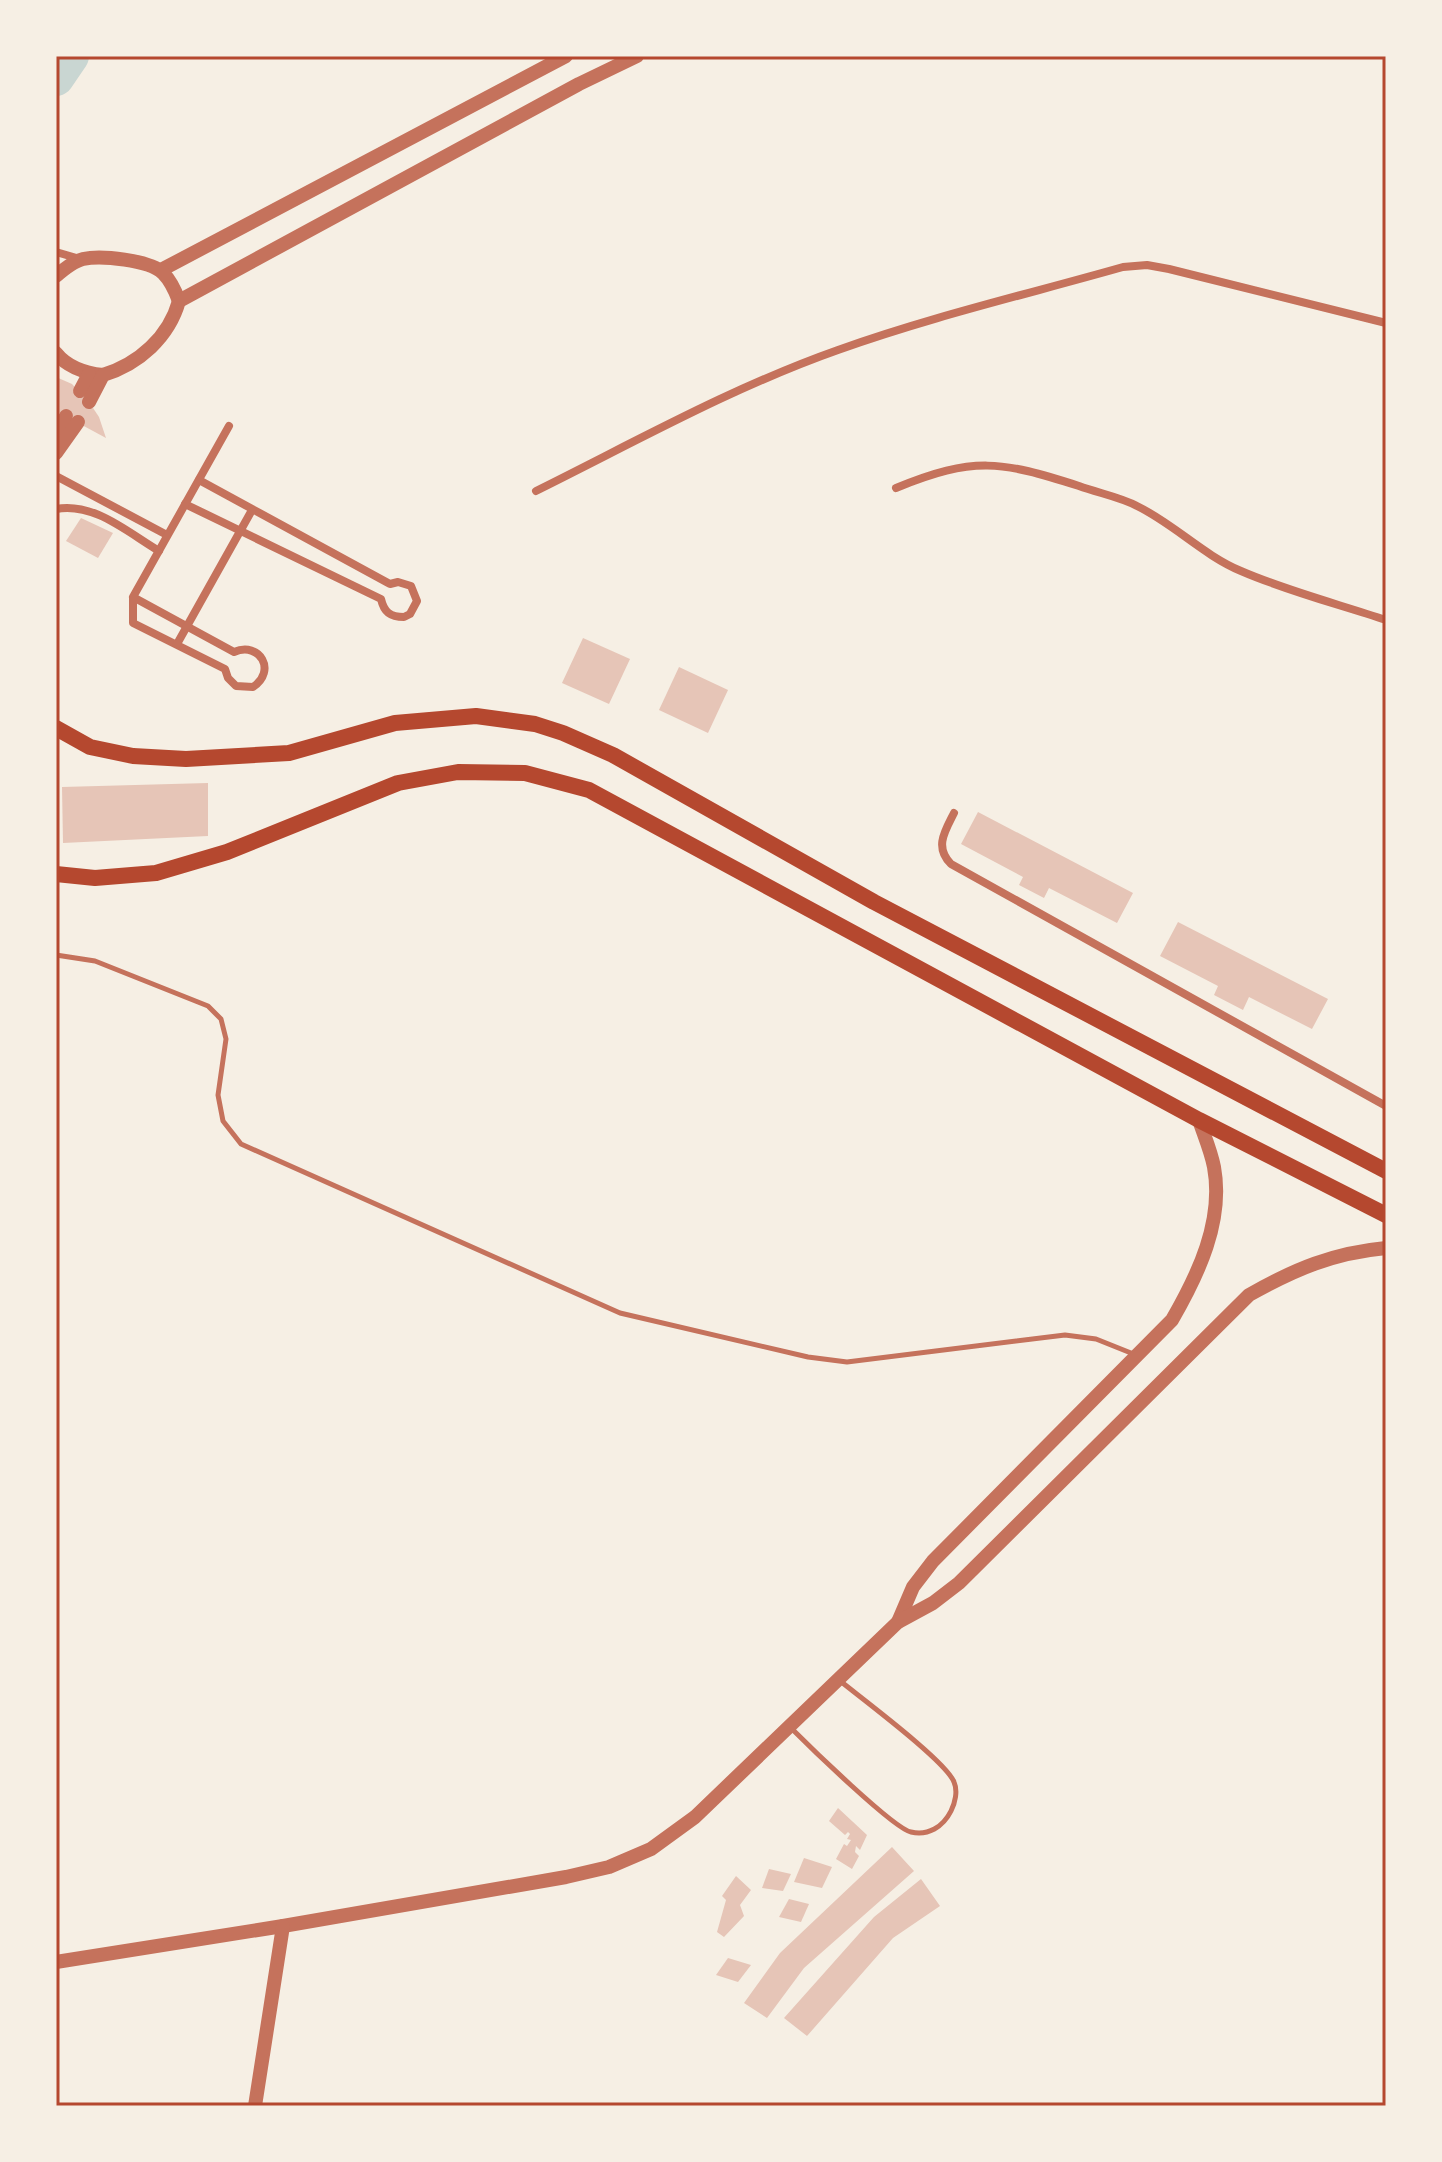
<svg xmlns="http://www.w3.org/2000/svg" width="1442" height="2162" font-family="Lato,sans-serif">
  <style>
    .lines { fill: none; stroke-linecap: round; stroke-linejoin: round }
    .river { stroke: #c9d6d2; stroke-width: 36 }
    .building { fill: #e6c5b7 }
    .service { stroke: #c5725c; stroke-width: 5 }
    .minor { stroke: #c5725c; stroke-width: 8 }
    .tertiary { stroke: #c5725c; stroke-width: 14 }
    .secondary { stroke: #b5482f; stroke-width: 16 }
    .neatline { fill: none; stroke: #b5482f; stroke-width: 3 }
  </style>
  <rect width="100%" height="100%" fill="#f6efe4"/>
  <g class="lines">
    <!-- river -->
    <path class="river" d="M56,78l15,-22"/>
  </g>
  <!-- building -->
  <g class="building">
    <path d="M56,377l16,7 17,18 10,15 7,21 -50,-27z"/>
    <path d="M81,518l32,15 -15,25 -32,-17z"/>
    <path d="M583,638l47,21 -21,45 -47,-21z"/>
    <path d="M679,667l49,23 -20,43 -49,-23z"/>
    <path d="M208,783v53l-145,7 -1,-56z"/>
    <path d="M978,812l155,81 -16,30 -68,-35 -5,10 -25,-13 4,-8 -62,-33z"/>
    <path d="M1178,922l150,77 -16,30 -63,-32 -6,13 -29,-15 4,-9 -58,-30z"/>
    <path d="M838,1808l29,27 -7,15 -4,-4 -1,6 4,4 -7,13 -16,-10 8,-15 3,2 4,-6 -4,-1 3,-5 -2,-2 -3,3 -16,-14z"/>
    <path d="M892,1847l22,24 -110,97 -37,50 -23,-15 36,-50z"/>
    <path d="M804,1858l28,9 -10,21 -28,-6z"/>
    <path d="M769,1869l22,5 -8,17 -21,-3z"/>
    <path d="M736,1876l15,14 -11,15 4,11 -20,21 -7,-5 9,-32 -4,-4z"/>
    <path d="M921,1879l19,27 -47,32 -86,98 -23,-18 90,-101z"/>
    <path d="M789,1899l20,5 -8,18 -22,-5z"/>
    <path d="M728,1958l23,7 -13,17 -22,-7z"/>
  </g>
  <g class="lines">
    <!-- service -->
    <g class="service">
      <path d="M56,955l39,6 113,45 13,13 5,20 -8,56 5,26 18,23 379,169 188,44 39,5 218,-27 31,4 40,16"/>
      <path d="M791,1728c17,17 103,101 120,104 17,4 32,-5 40,-21 4,-8 7,-20 3,-29 -8,-21 -93,-84 -115,-102"/>
    </g>
    <!-- minor -->
    <g class="minor">
      <path d="M56,252l24,7"/>
      <path d="M56,476l111,59"/>
      <path d="M896,488c78,-32 105,-27 183,-2 19,7 41,11 58,20 37,18 66,49 104,65 46,20 97,33 145,49"/>
      <path d="M536,491c99,-49 197,-104 302,-141 92,-33 190,-56 285,-83l24,-2 22,4 217,54"/>
      <path d="M185,504l196,95c3,13 9,18 23,18l6,-3 7,-13 -6,-15 -13,-4 -8,2 -191,-104"/>
      <path d="M56,509c38,-7 71,23 103,42"/>
      <path d="M133,597l101,55c26,-11 43,19 19,35l-17,-1 -8,-8 -3,-9 -92,-46v-26l96,-171"/>
      <path d="M177,644l75,-134"/>
      <path d="M954,813c-9,18 -20,34 -3,51l435,242"/>
    </g>
    <!-- tertiary -->
    <g class="tertiary">
      <path d="M161,270l405,-214"/>
      <path d="M56,276c7,-6 18,-15 27,-17 18,-4 66,1 80,14 8,8 12,17 16,28"/>
      <path d="M56,353c12,15 29,20 47,22"/>
      <path d="M80,391l9,-17"/>
      <path d="M89,402l14,-27c36,-11 66,-38 76,-74l400,-217 58,-28"/>
      <path d="M56,437l10,-21"/>
      <path d="M56,453l22,-31"/>
      <path d="M898,1622l15,-35 20,-26 239,-241c26,-45 52,-99 42,-153 -3,-16 -10,-32 -15,-47"/>
      <path d="M56,1962l227,-36 283,-49 43,-10 42,-18 44,-32 203,-195 35,-19 26,-20 290,-288c46,-26 84,-42 137,-47"/>
      <path d="M255,2106l28,-180"/>
    </g>
    <!-- secondary -->
    <g class="secondary">
      <path d="M56,728l34,19 43,9 53,3 103,-6 106,-30 81,-7 59,8 28,9 50,22 261,147 512,269"/>
      <path d="M56,874l39,4 61,-5 71,-21 171,-69 60,-11 67,1 64,17 610,330 187,95"/>
    </g>
  </g>
  <!-- border -->
  <rect width="1442" height="2162" fill="none" stroke="#f6efe4" stroke-width="116"/>
  <rect x="58" y="58" width="1326" height="2046" class="neatline"/>
</svg>
